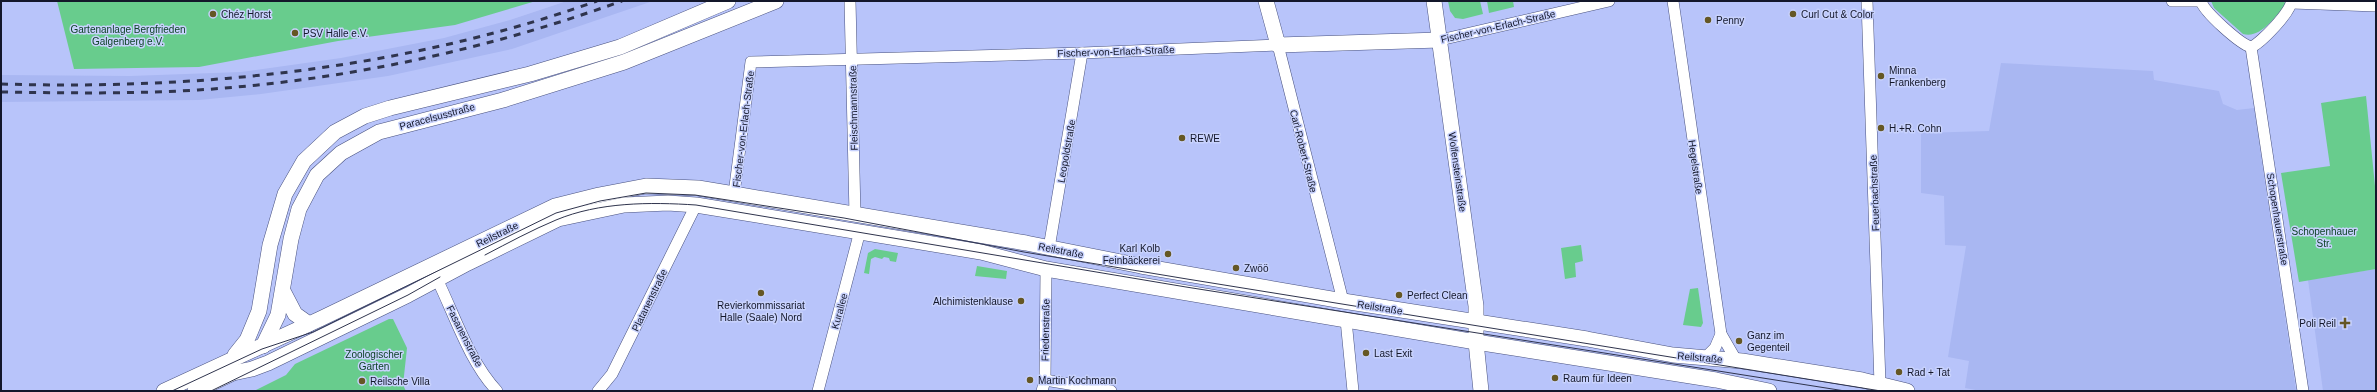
<svg xmlns="http://www.w3.org/2000/svg" width="2377" height="392" font-family="Helvetica,sans-serif">
  <style>
    .built { fill: #a9b7f2 }
    .green { fill: #68cc8d }
    .lines { fill: none; stroke-linecap: round; stroke-linejoin: round }
    .street-casing { stroke: #48517f; stroke-width: 12 }
    .secondary-casing { stroke: #48517f; stroke-width: 16 }
    .street { stroke: #fff; stroke-width: 11 }
    .secondary { stroke: #fff; stroke-width: 15 }
    .tram { stroke: #2f344d; stroke-width: 1 }
    .rail { stroke: #2f344d; stroke-width: 3; stroke-dasharray: 7 7; stroke-linecap: butt }
    .poi-dot { fill: #655724; stroke: #c8d2fd; stroke-width: 1.5 }
    .labels { text-anchor: middle; stroke-width: 3; stroke-linejoin: round; paint-order: stroke }
    .poi-label { font-size: 10px; fill: #13172a; stroke: #c8d2fd; text-anchor: start }
    .street-label { font-size: 10px; fill: #13172a; stroke: #c8d2fd }
    .park-label { font-size: 10px; fill: #0d4225; stroke: #c8d2fd }
  </style>
  <rect width="100%" height="100%" fill="#b8c4fa"/>
  <!-- built -->
  <g class="built">
    <path d="M567,1h86l-141,48 -124,27 -127,18 -62,6 -198,2v-27l129,1 111,-4 100,-14 103,-20 66,-18z"/>
    <path d="M2001,63l152,8 1,9 65,11 4,13 14,6 17,-2 42,283h-315l-16,-3 4,-27 -21,-4 18,-111 -21,-1 -1,-49 -23,-3v-60l68,-2z"/>
    <path d="M2376,269v122h-53l-15,-111z"/>
  </g>
  <!-- green -->
  <g class="green">
    <path d="M57,1h479l-81,24 -117,16 -139,26 -125,2z"/>
    <path d="M1448,1h32l3,13 -20,5 -8,-1 -5,-7z"/>
    <path d="M1487,1h26l1,6 -25,6z"/>
    <path d="M2211,1h73l2,4c-11,11 -25,34 -43,29l-29,-26z"/>
    <path d="M2366,96l10,100v73l-77,13 -18,-109 49,-7 -9,-63z"/>
    <path d="M1581,245l2,16 -8,2 1,14 -11,2 -4,-31z"/>
    <path d="M875,249l23,4 -2,9 -6,-1 -1,-3 -5,-1 -2,2 -7,-2 -4,2 -2,15 -5,-1 4,-20z"/>
    <path d="M977,266l30,5 -1,8 -31,-3z"/>
    <path d="M1698,288l5,35 -2,4 -18,-2 7,-36z"/>
    <path d="M389,319h4l14,29 -4,37 3,6h-152l32,-16 9,-11z"/>
  </g>
  <g class="lines">
    <!-- street casing -->
    <g class="street-casing">
      <g id="street">
        <path d="M850,1l5,214"/>
        <path d="M1673,1l48,333 15,26"/>
        <path d="M1867,1l13,383"/>
        <path d="M2172,1h29"/>
        <path d="M2201,1c3,11 39,43 50,46 9,-3 42,-37 40,-46"/>
        <path d="M2292,3l84,3"/>
        <path d="M1440,40l169,-39"/>
        <path d="M2251,47l52,344"/>
        <path d="M734,194l17,-132 331,-9 196,-8 65,256"/>
        <path d="M1049,248l33,-195"/>
        <path d="M437,279c18,37 32,82 60,112"/>
        <path d="M1346,320l7,71"/>
        <path d="M1706,357l9,-9 6,-14"/>
        <path d="M1045,380l66,11"/>
        <path d="M598,391l14,-17 84,-169"/>
        <path d="M818,391l42,-160"/>
        <path d="M1042,391l3,-11 1,-111"/>
      </g>
    </g>
    <!-- secondary casing -->
    <g class="secondary-casing">
      <g id="secondary">
        <path d="M1266,1l12,44 162,-5"/>
        <path d="M1434,1l42,305v36l5,49"/>
        <path d="M283,291l12,23 14,10"/>
        <path d="M263,346l15,-31 13,-76 8,-30 18,-34 24,-22 38,-21 124,-32 121,-38 152,-61"/>
        <path d="M235,355l12,-15 12,-29 11,-66 15,-51 19,-33 31,-29 30,-16 25,-8 140,-34 90,-27 108,-46"/>
        <path d="M164,391l156,-72 235,-113 44,-11 47,-9 52,2 36,6 292,49 115,23 202,35 244,38 86,16 69,6 120,19 45,11"/>
        <path d="M195,391l38,-18 19,-4 16,-6 140,-68 60,-32 90,-44 66,-14 44,-2 28,2 285,47 65,17 430,73 240,38 53,11"/>
      </g>
    </g>
    <!-- street -->
    <use href="#street" class="street"/>
    <!-- secondary -->
    <use href="#secondary" class="secondary"/>
    <!-- tram -->
    <g class="tram">
      <path d="M485,255c23,-12 47,-25 71,-35 43,-18 94,-18 140,-15l490,82 659,104"/>
      <path d="M172,391l90,-42 51,-17 243,-119 44,-12 46,-8 49,2 149,23 180,34 163,27 694,112"/>
      <path d="M211,391l197,-96 32,-18"/>
    </g>
    <!-- rail -->
    <g class="rail">
      <path d="M1,84c201,6 405,-15 596,-83"/>
      <path d="M1,92c66,1 131,2 197,-2 144,-9 288,-40 424,-89"/>
    </g>
  </g>
  <!-- markers -->
  <g class="poi-dot">
    <circle cx="213" cy="14" r="4"/>
    <circle cx="1793" cy="14" r="4"/>
    <circle cx="1708" cy="20" r="4"/>
    <circle cx="295" cy="33" r="4"/>
    <circle cx="1881" cy="76" r="4"/>
    <circle cx="1881" cy="128" r="4"/>
    <circle cx="1182" cy="138" r="4"/>
    <circle cx="1168" cy="254" r="4"/>
    <circle cx="1236" cy="268" r="4"/>
    <circle cx="761" cy="293" r="4"/>
    <circle cx="1399" cy="295" r="4"/>
    <circle cx="1021" cy="301" r="4"/>
    <path d="M2343 317h4v4h4v4h-4v4h-4v-4h-4v-4h4z"/>
    <circle cx="1739" cy="341" r="4"/>
    <circle cx="1366" cy="353" r="4"/>
    <circle cx="1899" cy="372" r="4"/>
    <circle cx="1555" cy="378" r="4"/>
    <circle cx="1030" cy="380" r="4"/>
    <circle cx="362" cy="381" r="4"/>
  </g>
  <g class="labels">
    <!-- poi labels -->
    <g class="poi-label">
      <text x="221" y="18">Chéz Horst</text>
      <text x="1801" y="18">Curl Cut &amp; Color</text>
      <text x="1716" y="24">Penny</text>
      <text x="303" y="37">PSV Halle e.V.</text>
      <text x="1889" y="74">Minna<tspan x="1889" dy="12">Frankenberg</tspan></text>
      <text x="1889" y="132">H.+R. Cohn</text>
      <text x="1190" y="142">REWE</text>
      <text x="1160" y="252" text-anchor="end">Karl Kolb<tspan x="1160" dy="12">Feinbäckerei</tspan></text>
      <text x="1244" y="272">Zwöö</text>
      <text x="1407" y="299">Perfect Clean</text>
      <text x="1013" y="305" text-anchor="end">Alchimistenklause</text>
      <text x="761" y="309" text-anchor="middle">Revierkommissariat<tspan x="761" dy="12">Halle (Saale) Nord</tspan></text>
      <text x="2336" y="327" text-anchor="end">Poli Reil</text>
      <text x="1747" y="339">Ganz im<tspan x="1747" dy="12">Gegenteil</tspan></text>
      <text x="1374" y="357">Last Exit</text>
      <text x="1907" y="376">Rad + Tat</text>
      <text x="1563" y="382">Raum für Ideen</text>
      <text x="1038" y="384">Martin Kochmann</text>
      <text x="370" y="385">Reilsche Villa</text>
    </g>
    <!-- street labels -->
    <g class="street-label">
      <text transform="translate(1498 26) rotate(-13)" y="4">Fischer-von-Erlach-Straße</text>
      <text transform="translate(1116 51) rotate(-2)" y="4">Fischer-von-Erlach-Straße</text>
      <text transform="translate(853 108) rotate(-91)" y="4">Fleischmannstraße</text>
      <text transform="translate(437 116) rotate(-15)" y="4">Paracelsusstraße</text>
      <text transform="translate(743 129) rotate(-83)" y="4">Fischer-von-Erlach-Straße</text>
      <text transform="translate(1066 151) rotate(-80)" y="4">Leopoldstraße</text>
      <text transform="translate(1304 151) rotate(76)" y="4">Carl-Robert-Straße</text>
      <text transform="translate(1696 167) rotate(82)" y="4">Hegelstraße</text>
      <text transform="translate(1458 172) rotate(82)" y="4">Wolfensteinstraße</text>
      <text transform="translate(1874 193) rotate(-92)" y="4">Feuerbachstraße</text>
      <text transform="translate(2278 219) rotate(81)" y="4">Schopenhauerstraße</text>
      <text transform="translate(497 234) rotate(-26)" y="4">Reilstraße</text>
      <text transform="translate(1061 250) rotate(11)" y="4">Reilstraße</text>
      <text transform="translate(649 300) rotate(-64)" y="4">Platanenstraße</text>
      <text transform="translate(1380 307) rotate(9)" y="4">Reilstraße</text>
      <text transform="translate(839 311) rotate(-75)" y="4">Kurallee</text>
      <text transform="translate(1045 330) rotate(-89)" y="4">Friedenstraße</text>
      <text transform="translate(465 336) rotate(63)" y="4">Fasanenstraße</text>
      <text transform="translate(1700 357) rotate(5)" y="4">Reilstraße</text>
    </g>
    <!-- park labels -->
    <g class="park-label">
      <text x="128" y="33">Gartenanlage Bergfrieden<tspan x="128" dy="12">Galgenberg e.V.</tspan></text>
      <text x="2324" y="235">Schopenhauer<tspan x="2324" dy="12">Str.</tspan></text>
      <text x="374" y="358">Zoologischer<tspan x="374" dy="12">Garten</tspan></text>
    </g>
  </g>
  <!-- border -->
  <rect width="2377" height="392" fill="none" stroke="#13172a" stroke-width="4"/>
</svg>
